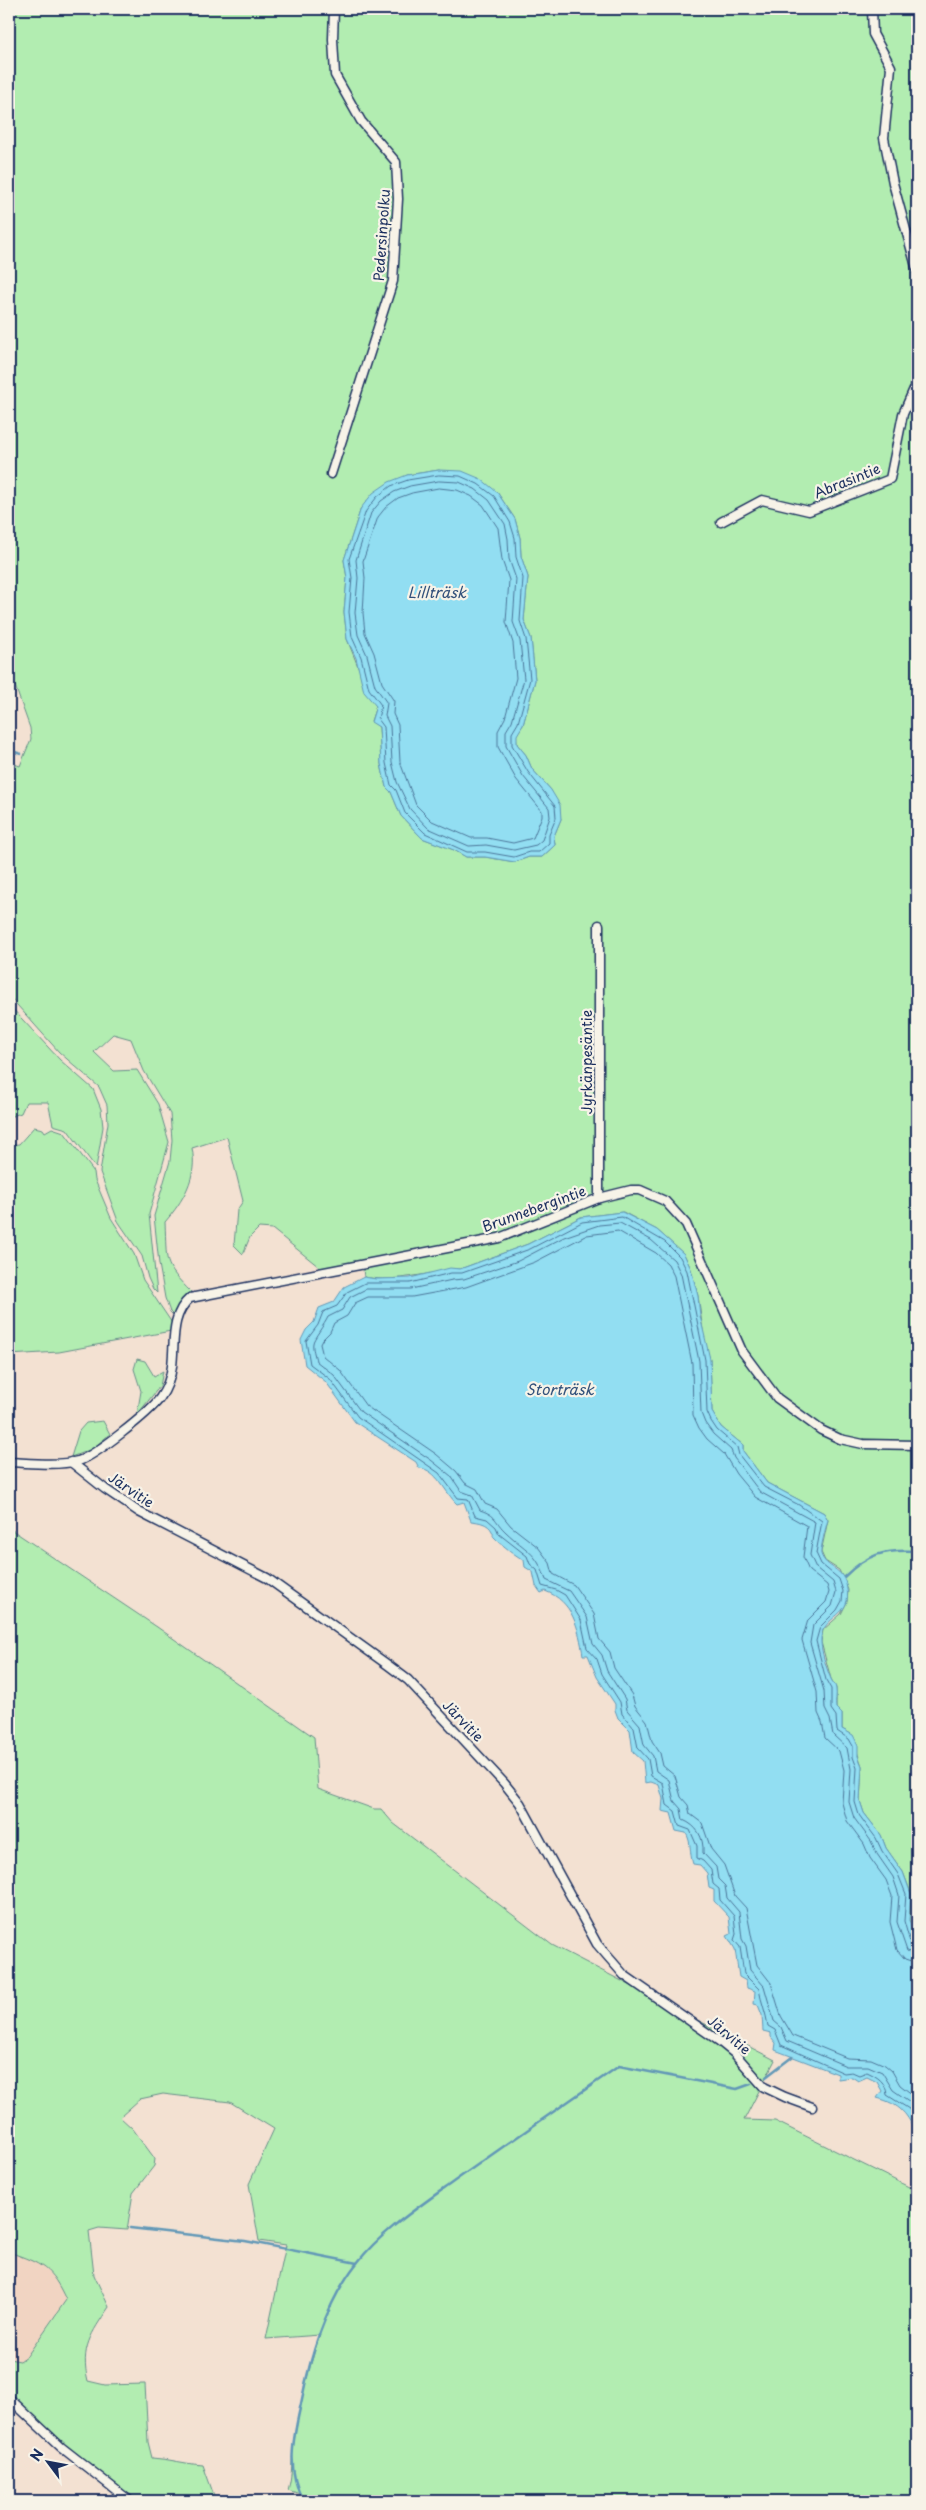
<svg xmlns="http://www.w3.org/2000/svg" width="926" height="2510" font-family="'Playpen Sans',sans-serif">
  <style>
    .built { fill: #f1d4c2 }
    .green { fill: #b2edb1; stroke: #668e88; fill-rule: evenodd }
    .water { fill: #92def2; stroke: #6298b7 }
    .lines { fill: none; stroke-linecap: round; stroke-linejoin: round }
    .shore { stroke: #4b7599; stroke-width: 1 }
    .stream { stroke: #6298b7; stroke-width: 2.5 }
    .street-casing { stroke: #1b2f5e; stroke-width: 11 }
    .street { stroke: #f7f3e8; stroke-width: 8 }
    .labels { text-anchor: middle; stroke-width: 4.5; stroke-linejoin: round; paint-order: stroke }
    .street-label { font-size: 14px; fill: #1b2f5e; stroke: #f7f3e8 }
    .water-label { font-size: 15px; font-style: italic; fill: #33527c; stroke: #f7f3e8 }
  </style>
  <rect width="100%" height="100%" fill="#f3e1d2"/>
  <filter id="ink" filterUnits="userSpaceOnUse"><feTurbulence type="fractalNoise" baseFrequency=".02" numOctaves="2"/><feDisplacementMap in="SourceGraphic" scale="10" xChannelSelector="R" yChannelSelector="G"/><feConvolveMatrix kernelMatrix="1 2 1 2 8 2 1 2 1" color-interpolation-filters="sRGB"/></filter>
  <g filter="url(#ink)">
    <!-- built -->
    <path class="built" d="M9,2252l28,10 20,17 9,21 -39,56 -7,5 -11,-2z"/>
    <!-- green -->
    <g class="green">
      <path d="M9,9h908v1946l-6,-10 -2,-25 2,-27 -8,-21 -17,-24 -5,-13 -17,-22 -4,-12 2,-35 -11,-32 -9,-5v-15l-6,-6v-20l-5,-9 -10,-37 2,-12 18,-16 6,-12 1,-12 -9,-20 -14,-9 -4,-9 7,-32 -4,-7 -57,-30 -24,-32v-6l-22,-18 -9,-15 -2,-53 -5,-15 -7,-48 -7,-27 -7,-15 -27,-24 -34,-18 -42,5 -53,27 -68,25c-8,-1 -14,2 -22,3 -25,4 -49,10 -74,5l-1,-8 -34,6 -57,-46 -13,-1 -9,9 -7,17 -9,-9 3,-35 6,-9 -16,-64 -35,11c6,29 -9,53 -27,74 2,41 -3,41 27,71l-5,4 -12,20 -5,-5 -5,-14 -6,-34 -5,-48 16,-55 2,-21 -2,-26 -26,-43 -13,-32 -18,-5 -19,18 20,19 23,-1 21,34 11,38 -20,72 8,79 -4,-4 -5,-11 -6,-22 -24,-35 -18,-49 8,-49 -1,-18 -8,-18 -40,-35 -50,-56v-52l5,-23 -5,-8v-151l11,4 11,-27 -1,-11 -21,-59zM439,470l58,22 18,27 5,19 1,18 7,21 -4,43 7,18 4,42 -12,45 -7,10 1,9 9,11 6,14 19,21 10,29 -7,17 1,9 -13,12h-13l-14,5 -30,-5h-19l-12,-7 -32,-12 -21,-22 -10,-24 -5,-5 -5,-23 -2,-37 -8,-6 5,-15 -15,-32 -14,-35 -3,-27 3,-34 -3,-18 17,-52 46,-33z"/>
      <path d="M9,1005l51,55 33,29 8,20 2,18 -7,41 -29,-39 -14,-4 -5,-23h-22l-5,11 -12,4z"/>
      <path d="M34,1127l9,2 2,3 7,-4 12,4 30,40 1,8 16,38 23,36 9,26 29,43 -1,8 -112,21 -50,3v-210l10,-1z"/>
      <path d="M137,1359l8,2 9,15 9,-5 -3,15 -23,29 4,-24 -7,-22z"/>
      <path d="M103,1421l7,13 -18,15 -21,8 8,-26 7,-8z"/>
      <path d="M9,1528l148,99 157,110 4,52 56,20h7l12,14 159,122 223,115 -31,60 31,1 142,70v310h-614l-3,-7 -12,-4c5,-16 3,-32 6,-49 6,-37 14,-71 26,-106l-54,4 20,-94 -27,-4 -10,-57 25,-55 -44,-27 -67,-8 -23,5 -20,18 13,12 22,30 -1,7 -21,27 -6,37 -28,-2 -10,3 5,44 15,32c-18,27 -29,41 -21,74l17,4 40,-1 3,58 4,16c18,1 33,6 51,7l13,36h-81l-60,-47 -66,-61v-34l11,2 7,-5 39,-56c-15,-33 -24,-36 -57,-48z"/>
    </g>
    <!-- water -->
    <g class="water">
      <path d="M439,470l23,1 19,8 16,13 18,27 5,19 1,18 7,21 -4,43 7,18 4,42 -12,45 -6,10v9l9,11 6,14 19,21 9,15 1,14 -7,17 1,9 -13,12h-13l-14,5 -30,-5h-19l-12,-7 -32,-12 -21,-22 -10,-24 -5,-5 -5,-23 -2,-37 -8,-5 5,-16 -12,-14 -8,-34 -9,-19 -3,-27 3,-34 -3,-18 17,-52 12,-15 16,-11 18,-7z"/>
      <path d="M622,1212l35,18 27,24 7,15 7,27 2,20 10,43 2,53 9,15 22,18v6l24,32 57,30 4,7c-2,6 -8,30 -7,34 5,16 23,12 26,35 4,24 -15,25 -24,41 -6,12 3,37 8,49 1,3 5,6 5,10 1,6 -1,13 0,19l6,6v15l11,6 5,10v11l4,10 -2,35 4,12 17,22 5,13 17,24 8,22 -2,26 8,26v190c-9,-22 -17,-32 -40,-38l5,-7 -5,-9 -10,-5 -9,4 -6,-4 -14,2v-5l-63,-24 1,-7 -5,-6v-4l-8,-2 -1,-16 -4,-10 -4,-1 1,-13 -8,-3 -1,-7 -7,-4 -4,-28 -8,-13 4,-2 -2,-17 -15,-16v-11l-5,-2 -2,-15 -7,-8 -7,-1c-4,-12 -1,-20 -7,-31l-10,-2 -5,-18 -9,-2 1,-12 -4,-14 -8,-3 -6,1 -2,-22 -10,-9 -3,-22 -12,-12 -3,-8v-6l-18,-27 -9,-22h-5c-4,-26 -10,-54 -38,-64l-4,2 -5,-7 -3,-14 -8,-5 -1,-7c-8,-4 -22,-15 -29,-22 -4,-4 0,-1 -3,-7 -4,-8 -13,-9 -21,-10l-7,-19 -7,2c-12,-11 -20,-35 -38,-36l-3,-6 -61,-40 -29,-40 -21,-17 -4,-25 5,-10 8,-8 5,-14 15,-6 10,-15 20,-10 12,2 34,-1 40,-10 10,1 68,-25 53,-27z"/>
    </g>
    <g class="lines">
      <!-- shore -->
      <g class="shore">
        <path d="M439,475l21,1 18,8 16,12 16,26 5,16 1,19 7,21 -3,43 6,18 4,40 -12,44 -6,10v12l16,27 27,34 1,12 -7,17v8l-10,9h-10l-15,5 -29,-5h-18l-42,-19 -20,-20 -9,-23 -5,-5 -5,-22 -2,-36 -6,-8 3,-14 -12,-16 -8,-32 -9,-20 -3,-25 3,-34 -3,-19 17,-48 11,-14 14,-11 17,-6z"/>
        <path d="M439,481l20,1 16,7 14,11 16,24 3,15 1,20 7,20 -3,43 7,19 4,38 -12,42 -6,10v15l17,30 26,32 1,9 -8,23 -6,5 -22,5 -28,-5 -17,1 -41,-18 -18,-19 -13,-27 -5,-20 -2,-36 -5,-10 2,-13 -12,-17 -8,-31 -9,-20 -3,-22 3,-35 -2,-18 15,-47 10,-12 13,-9 16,-6z"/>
        <path d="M439,488l18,2 14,6 12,9 15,23 4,32 7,20 -3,42 7,21 3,35 -11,40 -7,13v16l18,32 26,32v5l-9,22 -20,5 -26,-5h-16l-39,-17 -16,-16 -16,-43 -2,-37 -5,-11 1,-13 -12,-18 -8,-30 -9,-20 -2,-20 2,-35 -2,-17 15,-44 8,-10 12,-9 14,-5z"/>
        <path d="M917,1949l-6,-3 -7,-25 2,-27 -8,-20 -16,-23 -6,-13 -17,-23 -4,-13 2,-34 -4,-11v-11l-4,-7 -12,-8 -1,-15 -5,-7v-20l-5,-9 -10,-39 4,-14 17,-17 5,-9 1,-10 -4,-12 -18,-15 -5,-11 6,-32 -23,-16 -35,-18 -25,-32 -2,-8 -20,-17 -6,-9 -4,-9 -2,-52 -18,-89 -7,-14 -15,-15 -43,-25 -40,5 -52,27 -68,24h-11l-41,10h-45l-18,9 -10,14 -14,6 -5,13 -12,16 4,23 20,15 28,38 81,56 19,25 10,1 7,17 12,3 9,8 3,7 28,22 3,8 7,6 5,16 14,4 9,5 16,25 6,28 10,11 5,15 18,28 2,12 12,14 4,20 10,11 3,17 12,7 4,22 8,6 4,15 11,4 7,16v12l6,3 8,9 2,14 6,5 1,11 14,16 2,18 -2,6 6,7 4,27 15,15c2,13 7,23 9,37l7,4 6,15 63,28 8,-1 7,3 8,-3c11,5 19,10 20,23l22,14 8,14"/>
        <path d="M917,1955l-10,-4 -10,-29 2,-27 -6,-18 -16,-23 -6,-13 -17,-23 -5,-16 2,-33 -4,-21 -14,-13 -3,-16 -5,-10 -1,-18 -14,-48 3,-18 19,-19 4,-14 -3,-10 -17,-14 -6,-13 5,-33 -55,-30 -26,-34 -3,-8 -18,-16 -8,-11 -4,-10 -2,-52 -18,-87 -7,-14 -23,-20 -31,-17 -21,2 -35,12 -46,24 -54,18 -12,1 -41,9h-45l-16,8 -8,13 -14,7c-3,7 -15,22 -15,26 -1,5 2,12 3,18l18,14 27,37 70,48 20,16 10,15 11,4 8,15c18,6 14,11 26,22 20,19 30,19 40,48l23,11 18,26 6,27 9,11 5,16 18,28 2,11 13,15 4,20 9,11 3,15 13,9 5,21 7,8 2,11c14,6 21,17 20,33l13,14 2,12 7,7 2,12 12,14 3,27 4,7 4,24 14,16 10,35 7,6 6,14 59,25h22l14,6 11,18 20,14 4,7"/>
        <path d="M917,1963l-12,-4 -8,-9 -7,-28 2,-26 -6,-16 -16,-22 -6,-14 -17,-23 -5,-18 2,-33 -5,-19 -14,-13 -3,-16 -4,-9 -1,-21 -15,-52 6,-20 18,-18 3,-10 -2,-7 -18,-14 -6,-14 4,-31 -52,-29 -19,-23 -12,-20 -17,-15 -8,-11 -6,-13 -1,-52 -18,-87 -6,-12 -12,-11 -38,-22 -31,4 -52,27 -69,25 -54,10h-44l-13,6 -8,13 -13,7 -4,9 -8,8 -2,4 3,12 17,14 26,36 70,48 20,17 9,12 12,6 8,15 12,5 14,17 27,21 12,16 3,11 21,11 20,29 5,25 11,13 4,16 18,27 3,11 12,15 5,20 8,12 3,13 12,10 6,21 7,8 2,9 12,9 9,26 13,16 11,31 11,12 11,57 14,18 10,33 12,20 54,22 24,1 14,6 7,6 8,14 17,13"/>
      </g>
      <!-- stream -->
      <g class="stream">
        <path d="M9,750l12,4"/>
        <path d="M844,1577c23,-23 41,-28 73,-26"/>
        <path d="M766,2077l26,-20"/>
        <path d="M130,2228l115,13 112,22"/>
        <path d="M303,2501c-18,-35 -9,-65 -1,-102 9,-46 25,-98 55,-136 24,-31 60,-55 92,-78 56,-40 113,-79 170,-119l118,23 14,-5"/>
      </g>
      <!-- street casing -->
      <g class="street-casing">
        <g id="street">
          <path d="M872,9l1,25 18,33 -7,71 9,45 24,87"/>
          <path d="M331,474l62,-193 5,-82 -2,-37 -35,-41 -26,-46 -2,-36 1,-30"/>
          <path d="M721,522l41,-22 47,11 81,-32 13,-65 14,-32"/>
          <path d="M599,925v273"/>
          <path d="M9,1462c22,1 47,4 69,-1 17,-5 71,-48 82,-63 6,-8 11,-21 12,-32 3,-23 -2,-51 18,-68l309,-60 100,-40 32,-8h9l25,11 21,23 56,127 35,47 44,32 19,9 23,5 54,1"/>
          <path d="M71,1462l34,27 34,23 128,66 121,87 20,15 96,103 16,20 77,141 27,31 95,66 16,13 29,33 21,10 27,10"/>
          <path d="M9,2398l52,49 69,54"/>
        </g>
      </g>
      <!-- street -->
      <use href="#street" class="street"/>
    </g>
  </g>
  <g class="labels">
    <!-- street labels -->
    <g class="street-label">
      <text transform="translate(382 235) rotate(-86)" y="5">Pedersinpolku</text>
      <text transform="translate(847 481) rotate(-22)" y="5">Abrasintie</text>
      <text transform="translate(587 1062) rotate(-90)" y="5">Jyrkänpesäntie</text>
      <text transform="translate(534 1209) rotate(-20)" y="5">Brunnebergintie</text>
      <text transform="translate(131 1490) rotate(34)" y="5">Järvitie</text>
      <text transform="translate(463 1721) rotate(46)" y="5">Järvitie</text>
      <text transform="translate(729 2035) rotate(41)" y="5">Järvitie</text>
    </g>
    <!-- water labels -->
    <g class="water-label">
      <text x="437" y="598">Lillträsk</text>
      <text x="560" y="1395">Storträsk</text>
    </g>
  </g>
  <!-- margin -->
  <rect width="926" height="2510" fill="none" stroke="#f7f3e8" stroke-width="30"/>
  <rect x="15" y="15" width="896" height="2480" fill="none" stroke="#1b2f5e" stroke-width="2" filter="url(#ink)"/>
  <!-- north arrow -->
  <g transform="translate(48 2462) rotate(302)" stroke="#f7f3e8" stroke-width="4" paint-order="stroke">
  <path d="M0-4L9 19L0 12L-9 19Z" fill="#1b2f5e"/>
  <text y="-8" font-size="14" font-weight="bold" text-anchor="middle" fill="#1b2f5e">N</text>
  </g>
</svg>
